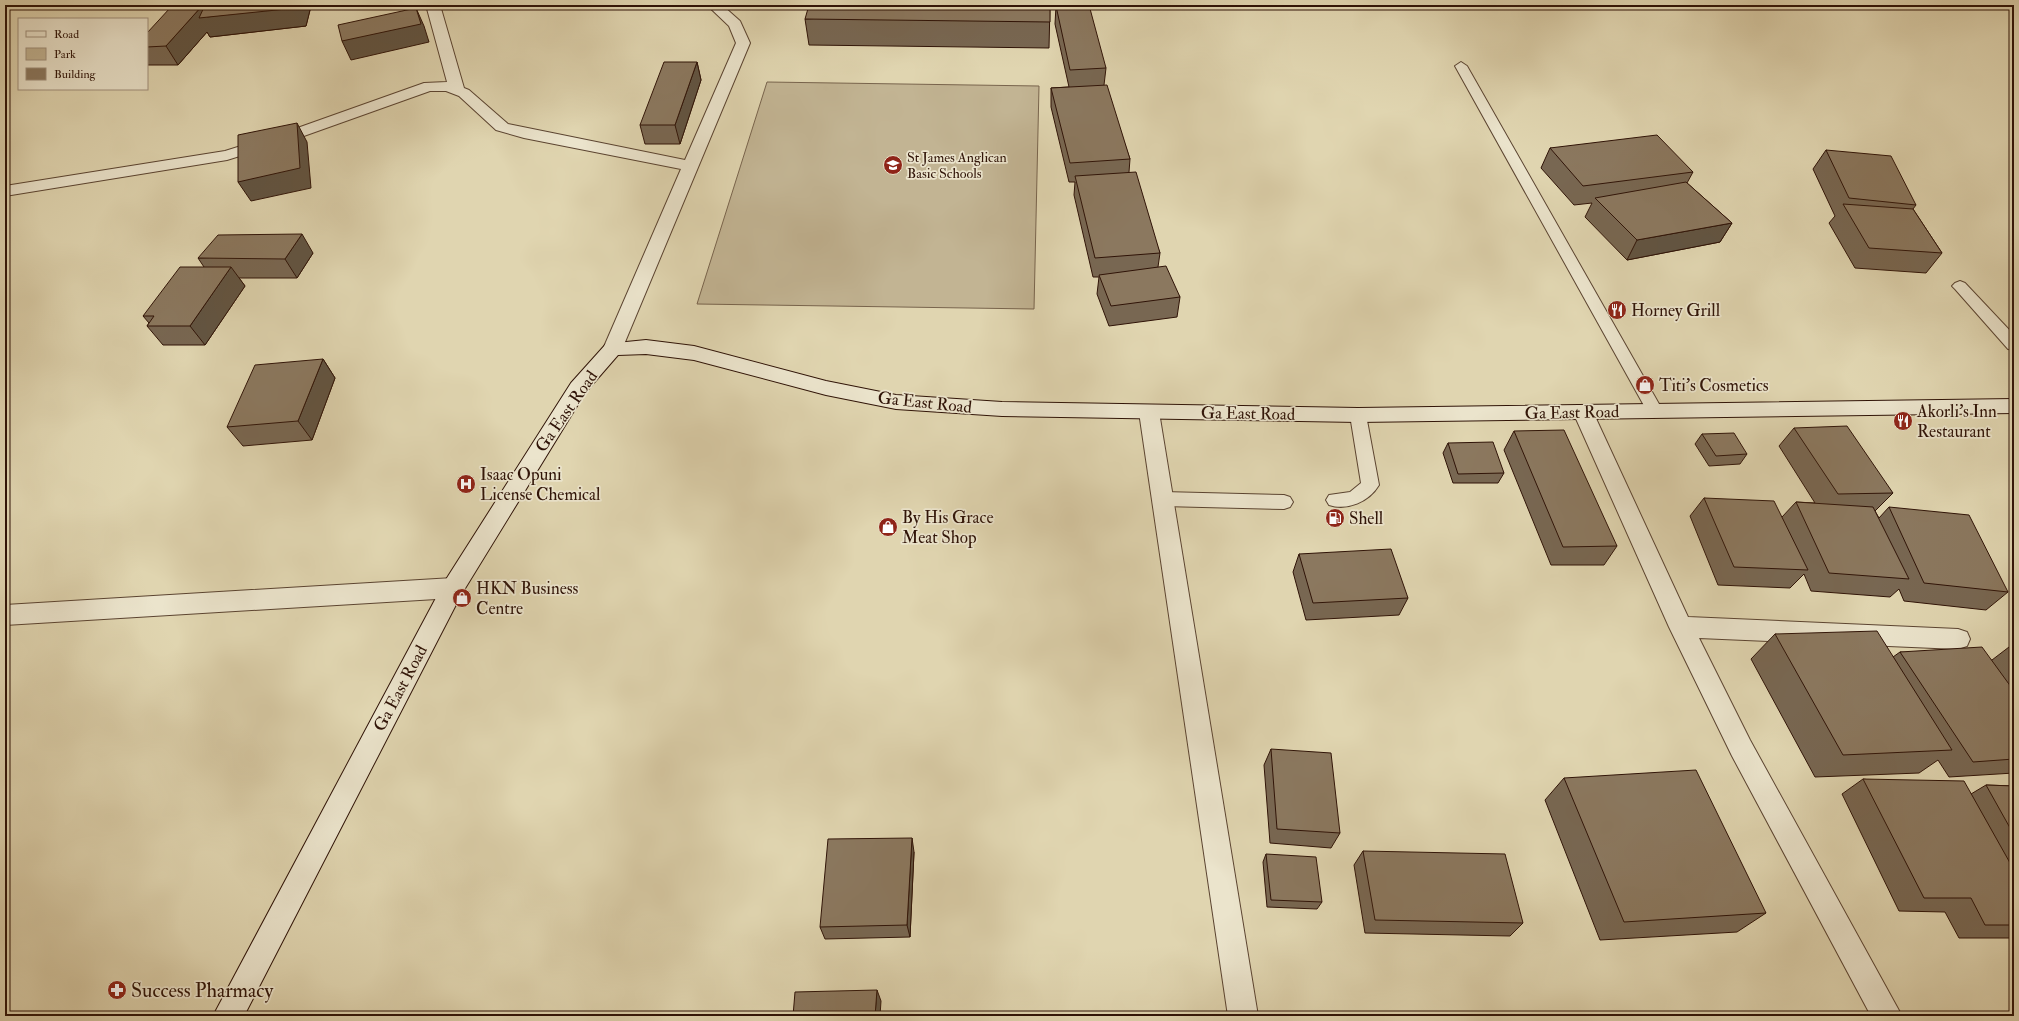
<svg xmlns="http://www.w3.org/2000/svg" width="2019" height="1021" font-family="'IM FELL Double Pica',serif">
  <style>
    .green { fill: #c2b493; stroke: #78644d }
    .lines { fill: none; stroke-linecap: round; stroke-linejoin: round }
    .lane-casing { stroke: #5b4431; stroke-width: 2 }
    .street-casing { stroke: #5b4431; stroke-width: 2 }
    .secondary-casing { stroke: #2f1307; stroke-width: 2 }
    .lane { fill: #ebe4cc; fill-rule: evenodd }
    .street { fill: #ebe4cc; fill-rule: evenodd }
    .secondary { fill: #ebe4cc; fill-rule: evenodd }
    .wall { fill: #786752; stroke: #2f1307 }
    .shaded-wall { fill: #615442; stroke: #2f1307 }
    .building { fill: #8b785f; stroke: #2f1307 }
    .labels { text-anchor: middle; stroke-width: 3.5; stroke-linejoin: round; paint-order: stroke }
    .far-poi-label { font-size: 14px; fill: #2f1307; stroke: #ebe4cc; text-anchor: start }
    .poi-label { font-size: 17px; fill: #2f1307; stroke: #ebe4cc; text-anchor: start }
    .street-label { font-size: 17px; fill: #2f1307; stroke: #ebe4cc }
    .near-poi-label { font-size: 20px; fill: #2f1307; stroke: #ebe4cc; text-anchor: start }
  </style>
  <rect width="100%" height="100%" fill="#e0d5b0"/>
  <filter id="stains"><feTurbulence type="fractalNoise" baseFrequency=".005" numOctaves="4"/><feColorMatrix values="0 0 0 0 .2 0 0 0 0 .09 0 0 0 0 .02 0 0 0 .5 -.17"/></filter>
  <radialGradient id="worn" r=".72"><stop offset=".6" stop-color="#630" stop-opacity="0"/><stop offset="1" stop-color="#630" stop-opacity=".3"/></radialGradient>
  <!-- green -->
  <path class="green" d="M767,82l272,4 -5,223 -337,-5z"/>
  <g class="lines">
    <!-- lane casing -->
    <g class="lane-casing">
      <g id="lane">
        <path d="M1461,62l6,4 196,345 -2,4 -6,2 -6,-2 -2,-4 -192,-345z"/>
        <path d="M1960,281l5,2 49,52v15l-6,-1 -53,-60 -3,-3 3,-3z"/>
        <path d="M1358,409l6,2 2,4 13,70c-10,17 -32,26 -50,20l-3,-5 3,-5 21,-3 11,-9 -11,-68 2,-4z"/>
        <path d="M1163,492l121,3 6,2 3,5 -3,5 -6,2 -121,-3 -6,-2 -3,-5 3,-5z"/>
      </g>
    </g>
    <!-- street casing -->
    <g class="street-casing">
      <g id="street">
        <path d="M426,5h14l24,83 5,2 39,34 177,36 51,-117 -7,-17 -22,-21h15l18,16 10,22 -130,311 -7,2 -7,-2 -3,-5 78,-180 -157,-31 -28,-8 -37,-34 -13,-5h-16l-129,46 -74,23 -222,36v-10l220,-35 64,-20 135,-48 23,-1z"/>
        <path d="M1149,405l7,2 3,5 99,604h-30l-89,-604 3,-5z"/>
        <path d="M1583,405l7,2 3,5 95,205 270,12 9,3 3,7 -3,7 -9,3 -259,-11 51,102 152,276h-31l-139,-260 -63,-129 -96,-215 3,-5z"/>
        <path d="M453,578l8,3 4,7 -4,7 -8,3 -448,27v-20z"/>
      </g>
    </g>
    <!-- secondary casing -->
    <g class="secondary-casing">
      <path id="secondary" d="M646,340l48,6 132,35 70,14 106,7 356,6 656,-9v14l-656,9 -356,-6 -106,-7 -70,-14 -132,-35 -48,-6 -28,1 -33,38 -124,202 -217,421h-31l232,-435 126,-198 35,-39z"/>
    </g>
    <!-- lane -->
    <use href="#lane" class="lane"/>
    <!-- street -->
    <use href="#street" class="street"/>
    <!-- secondary -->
    <use href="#secondary" class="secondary"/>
  </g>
  <!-- wall -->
  <g class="wall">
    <path d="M205,5h102l3,5 -4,16 -96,11 -3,-5 -29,33h-31v-32l54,-26 2,3z"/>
    <path d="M1050,5l-1,43 -240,-3 -4,-26z"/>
    <path d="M1056,6l50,62 -2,17 26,74 -1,13 31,81 -2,14 22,30 -3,20 -68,9 -12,-32 2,-17h-6l-19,-82 1,-13h-6l-18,-75v-19l18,-1 -14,-63z"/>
    <path d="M697,62l4,18 -21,64h-35l-5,-19z"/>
    <path d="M1550,148l143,24 -6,11 45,40 -12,19 -93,18 -42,-43 7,-14 -18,2 -33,-37z"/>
    <path d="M1826,150l90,55 -3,4 29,44 -16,20 -71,-5 -26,-45 6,-7 -22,-47z"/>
    <path d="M313,253l-16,25h-58l6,8 -40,59h-42l-16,-19 2,-3 -6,-7 61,-49 -6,-9z"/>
    <path d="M323,359l12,19 -23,62 -69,6 -16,-19z"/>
    <path d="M1794,428l99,65 -18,18 4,7 10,-11 119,85 -22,18 -82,-9 -5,-12 -9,8 -79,-6 -7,-17 -14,14 -72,-3 -28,-69 14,-18 78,19 14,-15 19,1 -36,-57z"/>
    <path d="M1514,431l103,115 -13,19h-53l-47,-115z"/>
    <path d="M1702,434l45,20 -7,10 -31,2 -14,-22z"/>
    <path d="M1448,443l56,30 -6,10h-45l-10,-30z"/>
    <path d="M1299,554l109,44 -9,17 -93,5 -13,-48z"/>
    <path d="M1775,634l118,23 7,-5 92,8 17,-13 5,1v125l-65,4 -11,-17 -19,13 -104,4 -64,-118z"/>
    <path d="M1271,749l69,84 -9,15 -61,-5 -6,-78z"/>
    <path d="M1564,778l202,135 -29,19 -137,8 -55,-140z"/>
    <path d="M1863,779l108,15 15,-9 28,1v152h-55l-14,-26 -46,-1 -57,-117z"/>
    <path d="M1363,851l160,72 -13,13 -145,-3 -11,-68z"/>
    <path d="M914,852l-4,85 -85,2 -5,-12z"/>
    <path d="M1266,854l56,48 -5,7 -50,-2 -4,-45z"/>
  </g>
  <!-- shaded-wall -->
  <g class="shaded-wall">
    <path d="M297,5h10l3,5 -4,16 -96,11 -3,-5 -29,33 -12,-19 35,-39 6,10z"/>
    <path d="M416,8l8,18 5,16 -78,18 -9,-19z"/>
    <path d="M697,62l4,18 -21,64 -5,-19z"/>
    <path d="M297,123l10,19 4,46 -60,13 -13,-19z"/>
    <path d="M1732,223l-12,19 -93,18 10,-20z"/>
    <path d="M302,234l11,19 -16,25 -12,-19z"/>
    <path d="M231,267l14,19 -40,59 -15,-19z"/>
    <path d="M323,359l12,19 -23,62 -14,-19z"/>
    <path d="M912,838l2,14 -4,85 -3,-12z"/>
    <path d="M877,990l4,11 -1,15h-5z"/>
  </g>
  <!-- building -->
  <g class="building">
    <path d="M205,5h92l-1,3 -97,10z"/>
    <path d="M809,5h241v17l-245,-3z"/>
    <path d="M1072,5h17l17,63 -36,2 -14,-64z"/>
    <path d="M201,7l-35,39 -19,1v-14l23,-25z"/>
    <path d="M416,8l5,16 -79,17 -4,-16z"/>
    <path d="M664,62h33l-22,63h-35z"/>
    <path d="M1107,85l23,74 -60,4 -19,-75z"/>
    <path d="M297,123l3,45 -62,14v-47z"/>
    <path d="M1657,135l36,37 -110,14 -33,-38z"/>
    <path d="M1826,150l65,6 25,49 -67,-7z"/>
    <path d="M1136,172l24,81 -65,5 -20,-82z"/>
    <path d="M1686,182l46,41 -95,17 -42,-42z"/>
    <path d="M1843,204l70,5 29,44 -73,-5z"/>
    <path d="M302,234l-17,25 -87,-1 20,-23z"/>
    <path d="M1166,266l14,31 -69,9 -12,-31z"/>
    <path d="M180,267h51l-41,59h-43l7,-10h-11z"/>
    <path d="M323,359l-25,62 -71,6 28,-62z"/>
    <path d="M1847,426l46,67 -55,1 -44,-66z"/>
    <path d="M1564,430l53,116 -54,1 -49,-116z"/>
    <path d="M1734,433l13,21 -31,2 -14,-22z"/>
    <path d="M1493,442l11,31 -46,1 -10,-31z"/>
    <path d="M1704,498l70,3 34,69 -74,-3z"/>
    <path d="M1796,502l77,5 36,72 -80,-6z"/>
    <path d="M1889,507l80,8 39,77 -84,-9z"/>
    <path d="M1391,549l17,49 -95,5 -14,-49z"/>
    <path d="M1877,631l75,119 -109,5 -68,-121z"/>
    <path d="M1982,647l32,44v68l-41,3 -73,-110z"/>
    <path d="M2009,647l5,1v7z"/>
    <path d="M1271,749l60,4 9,80 -63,-4z"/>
    <path d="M1696,770l70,143 -142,9 -60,-144z"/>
    <path d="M1863,779l101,2 50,89v55h-29l-14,-27h-47z"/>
    <path d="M1986,785l28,1v49z"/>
    <path d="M912,838l-5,87 -87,2 8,-88z"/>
    <path d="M1363,851l142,3 18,69 -148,-3z"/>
    <path d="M1266,854l50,3 6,45 -51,-2z"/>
    <path d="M877,990l-2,26h-82l2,-24z"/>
  </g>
  <!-- icons -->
  <defs>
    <g id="school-disc" transform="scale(1)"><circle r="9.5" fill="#8f2418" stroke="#ebe4cc"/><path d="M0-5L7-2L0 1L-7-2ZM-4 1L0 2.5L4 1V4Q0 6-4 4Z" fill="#fff"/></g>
    <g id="restaurant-disc" transform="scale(1)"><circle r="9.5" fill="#8f2418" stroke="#ebe4cc"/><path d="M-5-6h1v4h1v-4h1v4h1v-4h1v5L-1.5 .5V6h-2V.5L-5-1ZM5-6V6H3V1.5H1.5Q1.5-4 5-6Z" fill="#fff"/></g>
    <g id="shop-disc" transform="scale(1)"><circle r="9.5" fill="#8f2418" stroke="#ebe4cc"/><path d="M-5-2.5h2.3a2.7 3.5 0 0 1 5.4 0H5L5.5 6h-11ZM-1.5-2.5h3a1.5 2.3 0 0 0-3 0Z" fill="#fff"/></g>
    <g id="hospital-disc" transform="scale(1)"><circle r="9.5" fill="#8f2418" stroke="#ebe4cc"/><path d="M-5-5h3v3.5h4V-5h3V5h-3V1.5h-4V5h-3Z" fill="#fff"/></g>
    <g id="fuel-disc" transform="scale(1)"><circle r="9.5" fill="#8f2418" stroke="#ebe4cc"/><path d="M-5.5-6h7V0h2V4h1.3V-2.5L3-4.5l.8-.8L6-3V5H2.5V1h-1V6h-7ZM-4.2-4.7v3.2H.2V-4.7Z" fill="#fff"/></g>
    <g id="pharmacy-disc" transform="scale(1)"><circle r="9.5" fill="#8f2418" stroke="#ebe4cc"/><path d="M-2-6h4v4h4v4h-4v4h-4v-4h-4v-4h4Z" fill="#fff"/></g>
  </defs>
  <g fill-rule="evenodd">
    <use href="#school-disc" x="893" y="165"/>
    <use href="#restaurant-disc" x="1617" y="310"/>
    <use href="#shop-disc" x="1645" y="385"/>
    <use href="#restaurant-disc" x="1903" y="421"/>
    <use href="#hospital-disc" x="466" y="484"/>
    <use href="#fuel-disc" x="1335" y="518"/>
    <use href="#shop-disc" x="888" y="527"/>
    <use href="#shop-disc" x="462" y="598"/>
    <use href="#pharmacy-disc" x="117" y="990"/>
  </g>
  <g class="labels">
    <!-- far-poi labels -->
    <g class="far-poi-label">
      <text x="907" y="162">St James Anglican<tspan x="907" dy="16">Basic Schools</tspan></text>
    </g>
    <!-- poi labels -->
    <g class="poi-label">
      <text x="1631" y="316">Horney Grill</text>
      <text x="1659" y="391">Titi’s Cosmetics</text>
      <text x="1917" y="417">Akorli's Inn<tspan x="1917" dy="20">Restaurant</tspan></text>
      <text x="480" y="480">Isaac Opuni<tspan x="480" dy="20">License Chemical</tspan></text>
      <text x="902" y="523">By His Grace<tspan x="902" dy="20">Meat Shop</tspan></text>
      <text x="1349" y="524">Shell</text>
      <text x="476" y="594">HKN Business<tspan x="476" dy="20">Centre</tspan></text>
    </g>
    <!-- street labels -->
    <g class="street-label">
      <text transform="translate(925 402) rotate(6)" y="6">Ga East Road</text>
      <text transform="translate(566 411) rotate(-55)" y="6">Ga East Road</text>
      <text transform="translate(1572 412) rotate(-1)" y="6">Ga East Road</text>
      <text transform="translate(1248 413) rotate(1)" y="6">Ga East Road</text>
      <text transform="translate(400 688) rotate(-62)" y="6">Ga East Road</text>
    </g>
    <!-- near-poi labels -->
    <g class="near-poi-label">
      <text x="131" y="997">Success Pharmacy</text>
    </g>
  </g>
  <!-- margin -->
  <rect width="2019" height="1021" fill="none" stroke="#e0d5b0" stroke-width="20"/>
  <rect x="6" y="6" width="2007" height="1009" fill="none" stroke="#2f1307" stroke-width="2"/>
  <rect x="10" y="10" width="1999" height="1001" fill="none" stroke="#2f1307"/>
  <!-- legend -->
  <rect x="18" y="18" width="130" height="72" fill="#ebe4cc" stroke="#a0907d"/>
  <rect x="26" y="31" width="20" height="6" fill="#ebe4cc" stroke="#a0907d"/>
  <text x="54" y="38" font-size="12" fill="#2f1307">Road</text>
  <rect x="26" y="48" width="20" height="12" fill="#c2b493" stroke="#a0907d"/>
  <text x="54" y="58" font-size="12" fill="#2f1307">Park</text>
  <rect x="26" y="68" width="20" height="12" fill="#8b785f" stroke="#a0907d"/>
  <text x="54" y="78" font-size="12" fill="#2f1307">Building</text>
  <rect width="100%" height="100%" filter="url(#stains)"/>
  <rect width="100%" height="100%" fill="url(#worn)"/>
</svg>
